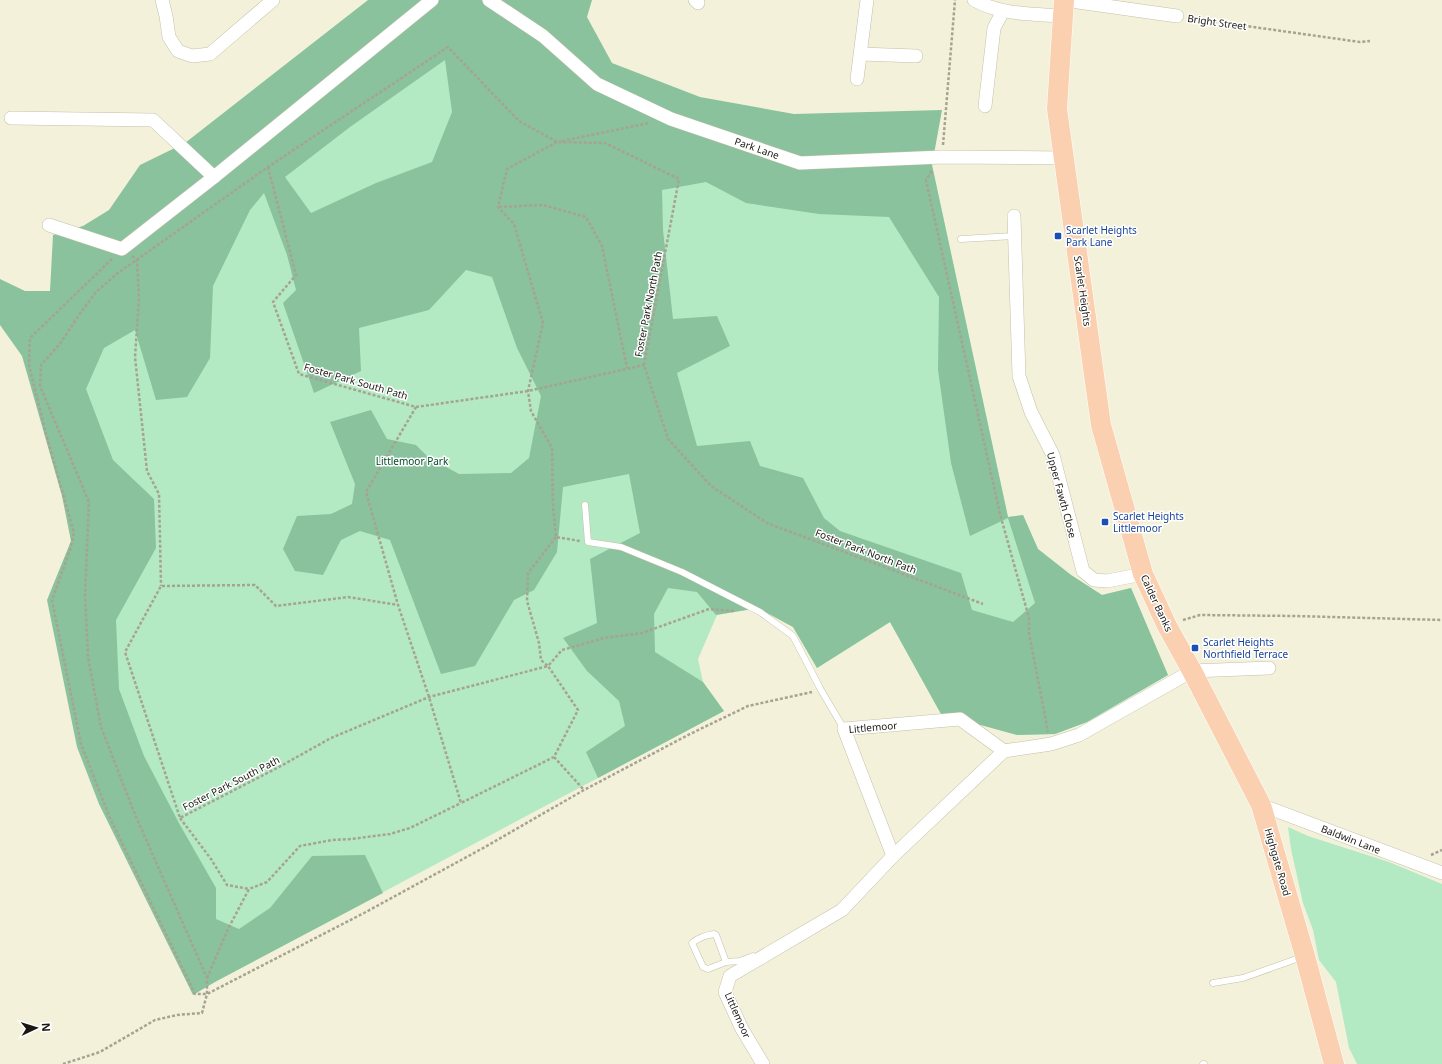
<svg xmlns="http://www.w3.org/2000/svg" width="1442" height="1064" font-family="'Noto Sans',sans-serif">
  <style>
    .green { fill: #b3eac4 }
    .forest { fill: #89c29c; fill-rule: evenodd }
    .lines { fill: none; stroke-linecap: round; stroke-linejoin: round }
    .lane-casing { stroke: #c3c0aa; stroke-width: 7 }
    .street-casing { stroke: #c3c0aa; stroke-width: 14 }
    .primary-casing { stroke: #fff; stroke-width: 21 }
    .path { stroke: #a6a392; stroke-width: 2.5; stroke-dasharray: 3 2; stroke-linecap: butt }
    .lane { stroke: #fff; stroke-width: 6 }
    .street { stroke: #fff; stroke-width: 13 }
    .primary { stroke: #fad0b1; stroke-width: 20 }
    .transit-dot { fill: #1a4fb4; stroke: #fff; stroke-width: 1.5 }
    .labels { text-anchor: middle; stroke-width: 3; stroke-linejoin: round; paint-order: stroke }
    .street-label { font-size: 10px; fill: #191710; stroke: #fff }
    .transit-label { font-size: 10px; fill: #164399; stroke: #fff; text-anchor: start }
    .park-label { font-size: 10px; fill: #004926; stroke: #fff }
  </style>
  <rect width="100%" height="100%" fill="#f4f1da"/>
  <!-- green -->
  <g class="green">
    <path d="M444,0l162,102 326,63 76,352 15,-2 15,34 33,26 31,20 29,-7 37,87 -81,47 -32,12 -38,1 -76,-21 -51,-92 -73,46 -24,-41 -35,-19 -41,7 -19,44 5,23 21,29 -525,279 -125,-435 -40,-209z"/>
    <path d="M1288,827l20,9 81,26 53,22v180h-85l-8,-16 -13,-66 -17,-22 -6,-30 -10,-27 -12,-54z"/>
  </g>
  <!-- forest -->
  <path class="forest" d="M368,0h224l-5,17 25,46 88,34 94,17 148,-4 -10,55 76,352 15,-2 15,34 33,26 31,20 29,-7 37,87 -81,47 -32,12 -38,1 -76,-21 -51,-92 -73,46 -24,-41 -35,-19 -42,7 -19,-23 -29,-4 -14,26 1,38 48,30 21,29 -126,67 -12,-26 39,-26 -6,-25 -32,-30 -24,-33 34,-15 -7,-64 50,-26 -11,-59 -66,13 -6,65 -23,38 -20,10 -39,66 -34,8 -51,-134 -30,-9 -19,9 -18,35 -28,-4 -12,-22 14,-33 34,-2 21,-10 3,-20 -25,-62 41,-12 16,29 29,6 12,12 31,17 52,-1 18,-15 12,-62 -24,-48 -25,-71 -26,-7 -37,40 -70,18 2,43 -47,22 -31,-90 13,-13 -9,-35 -23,-62 -14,17 -37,76 -3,72 -23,39 -31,3 -21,-70 -31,18 -18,41 27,71 41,39 2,49 -40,72 3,69 25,67 36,69 36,63v31l23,10 31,-21 42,-52 53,-1 18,38 -168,89 -22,13 -94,-191 -22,-57 -30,-147 24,-59 -9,-45 -40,-140 -22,-31v-46l25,12h25l3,-56 30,-9 26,-16 31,-45 45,-22zM445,60l7,52 -20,50 -56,21 -65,30 -26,-36 65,-50zM706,182l40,21 73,11 70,3 50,80 -1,73 13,93 19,73 38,-18 27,85 -22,19 -41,-12 -11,-37 -121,-42 -16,-13 -21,-40 -43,-12 -10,-25 -53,5 -20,-73 53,-27 -13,-30 -44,3 -10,-89 -1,-40z"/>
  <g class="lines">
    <!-- lane casing -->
    <g class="lane-casing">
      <g id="lane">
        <path d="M961,239l53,-3"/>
        <path d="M585,505l3,37 33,5 61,25 78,40 33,24 28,54 23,39"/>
        <path d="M726,962l-10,-27 -2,-1c-7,1 -16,4 -22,9l11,24 5,2 18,-7 14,-1 13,-5"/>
        <path d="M1213,983l30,-5 59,-21"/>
        <path d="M1203,1064h1"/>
      </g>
    </g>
    <!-- street casing -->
    <g class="street-casing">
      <g id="street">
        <path d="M162,0l4,16 3,21 9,14 14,5 18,-2 63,-54"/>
        <path d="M489,0l54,36 54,48 74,35 129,44 142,-6 122,1"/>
        <path d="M695,0l3,3"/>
        <path d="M974,0c27,15 59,14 89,16"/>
        <path d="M1064,0l113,16"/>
        <path d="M861,54l55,2"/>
        <path d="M857,79l10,-79"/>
        <path d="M985,106l9,-78 9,-17"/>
        <path d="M11,118l142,2 61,57"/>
        <path d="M1014,216l5,160 12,36 22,43 30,116 11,9 13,1 36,-7"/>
        <path d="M49,225l73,24 92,-72 218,-177"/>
        <path d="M1261,805l181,68"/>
        <path d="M893,856l-49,-127 116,-10 44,32 47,-7 28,-9 113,-64 77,-3"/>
        <path d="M763,1064l-21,-35 -17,-37 5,-16 112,-66 51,-54 111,-105"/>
      </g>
    </g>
    <!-- primary casing -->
    <g class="primary-casing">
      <path id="primary" d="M1064,0l-7,109 44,316 42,149 24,52 25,45 69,134 44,151 29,108"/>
    </g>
    <!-- path -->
    <g class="path">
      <path d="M1189,18l171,24 10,-1"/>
      <path d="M562,141l87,-18"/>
      <path d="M557,142l-50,27 -9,38 16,17 29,99 -15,68 3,20 21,37 1,59 3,30 24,4"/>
      <path d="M943,145l12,-145"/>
      <path d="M268,167l28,108 -23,27 26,72 117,33 -50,85 32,113 31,92 32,106 93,-46 24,-47 -30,-44 -119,31 -98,41 -52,29 -99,51 -55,-166 36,-66 94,-1 21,21 72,-9 50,8"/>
      <path d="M932,171l-6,9 74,334 29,104v15l19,99"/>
      <path d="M499,207l44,-2 43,12 16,29 25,122"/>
      <path d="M132,256l5,4 2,38 -4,59 12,114 12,23 2,92"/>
      <path d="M112,259l-82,79 -1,27 17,69 28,99 -4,17 -18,50 29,144 29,74 85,176h12l157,-81 121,-66 99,-57 106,-56 58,-28 64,-14"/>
      <path d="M416,407l112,-16 116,-26"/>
      <path d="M556,537l-28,36 -1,28 12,42 2,17 7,6 14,-16 42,-12 38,-5 67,-24 25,2"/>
      <path d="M1183,620l17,-5 95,1 147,4"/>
      <path d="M554,757l30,33"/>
      <path d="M180,818l31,41 16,26 22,4"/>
      <path d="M1431,855l11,-5"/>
      <path d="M207,978l21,-49 21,-40 18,-7 33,-36 32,-6 19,-1 39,-5 20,-6 51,-25"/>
      <path d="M63,1064l37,-12 55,-32 22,-5 25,-2 5,-19v-16l-73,-166 -33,-85 -13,-70 -3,-63 4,-92 -49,-116 1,-21 19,-21 19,-29 17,-23 22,-19 150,-106 180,-120 71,74 38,21 48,1 74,36 -35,186 24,74 43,47 56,37 216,81"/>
    </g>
    <!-- lane -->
    <use href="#lane" class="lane"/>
    <!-- street -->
    <use href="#street" class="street"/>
    <!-- primary -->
    <use href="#primary" class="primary"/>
  </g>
  <!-- markers -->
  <g class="transit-dot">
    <rect x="1054" y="232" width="8" height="8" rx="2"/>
    <rect x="1101" y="518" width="8" height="8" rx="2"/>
    <rect x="1191" y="644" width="8" height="8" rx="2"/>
  </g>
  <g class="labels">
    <!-- street labels -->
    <g class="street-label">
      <text transform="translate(1217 22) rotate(8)" y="4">Bright Street</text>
      <text transform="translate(757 148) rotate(19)" y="4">Park Lane</text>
      <text transform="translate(1083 291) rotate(82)" y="4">Scarlet Heights</text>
      <text transform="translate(648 304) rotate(-79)" y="4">Foster Park North Path</text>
      <text transform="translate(356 381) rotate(16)" y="4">Foster Park South Path</text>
      <text transform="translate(1062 495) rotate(75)" y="4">Upper Fawth Close</text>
      <text transform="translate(866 551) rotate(21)" y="4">Foster Park North Path</text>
      <text transform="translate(1157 603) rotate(65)" y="4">Calder Banks</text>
      <text transform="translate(873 727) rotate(-5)" y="4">Littlemoor</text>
      <text transform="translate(231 783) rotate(-27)" y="4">Foster Park South Path</text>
      <text transform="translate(1351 839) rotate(21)" y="4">Baldwin Lane</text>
      <text transform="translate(1278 862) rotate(74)" y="4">Highgate Road</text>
      <text transform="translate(738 1015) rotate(66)" y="4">Littlemoor</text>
    </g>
    <!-- transit labels -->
    <g class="transit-label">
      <text x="1066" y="234">Scarlet Heights<tspan x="1066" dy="12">Park Lane</tspan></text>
      <text x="1113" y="520">Scarlet Heights<tspan x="1113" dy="12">Littlemoor</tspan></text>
      <text x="1203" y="646">Scarlet Heights<tspan x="1203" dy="12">Northfield Terrace</tspan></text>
    </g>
    <!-- park labels -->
    <g class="park-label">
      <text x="412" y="465">Littlemoor Park</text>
    </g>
  </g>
  <!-- north arrow -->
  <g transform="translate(36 1028) rotate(86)" stroke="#ffffff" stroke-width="3" paint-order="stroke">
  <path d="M0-3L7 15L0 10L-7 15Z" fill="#191710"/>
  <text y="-6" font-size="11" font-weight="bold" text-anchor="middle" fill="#191710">N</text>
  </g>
</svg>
